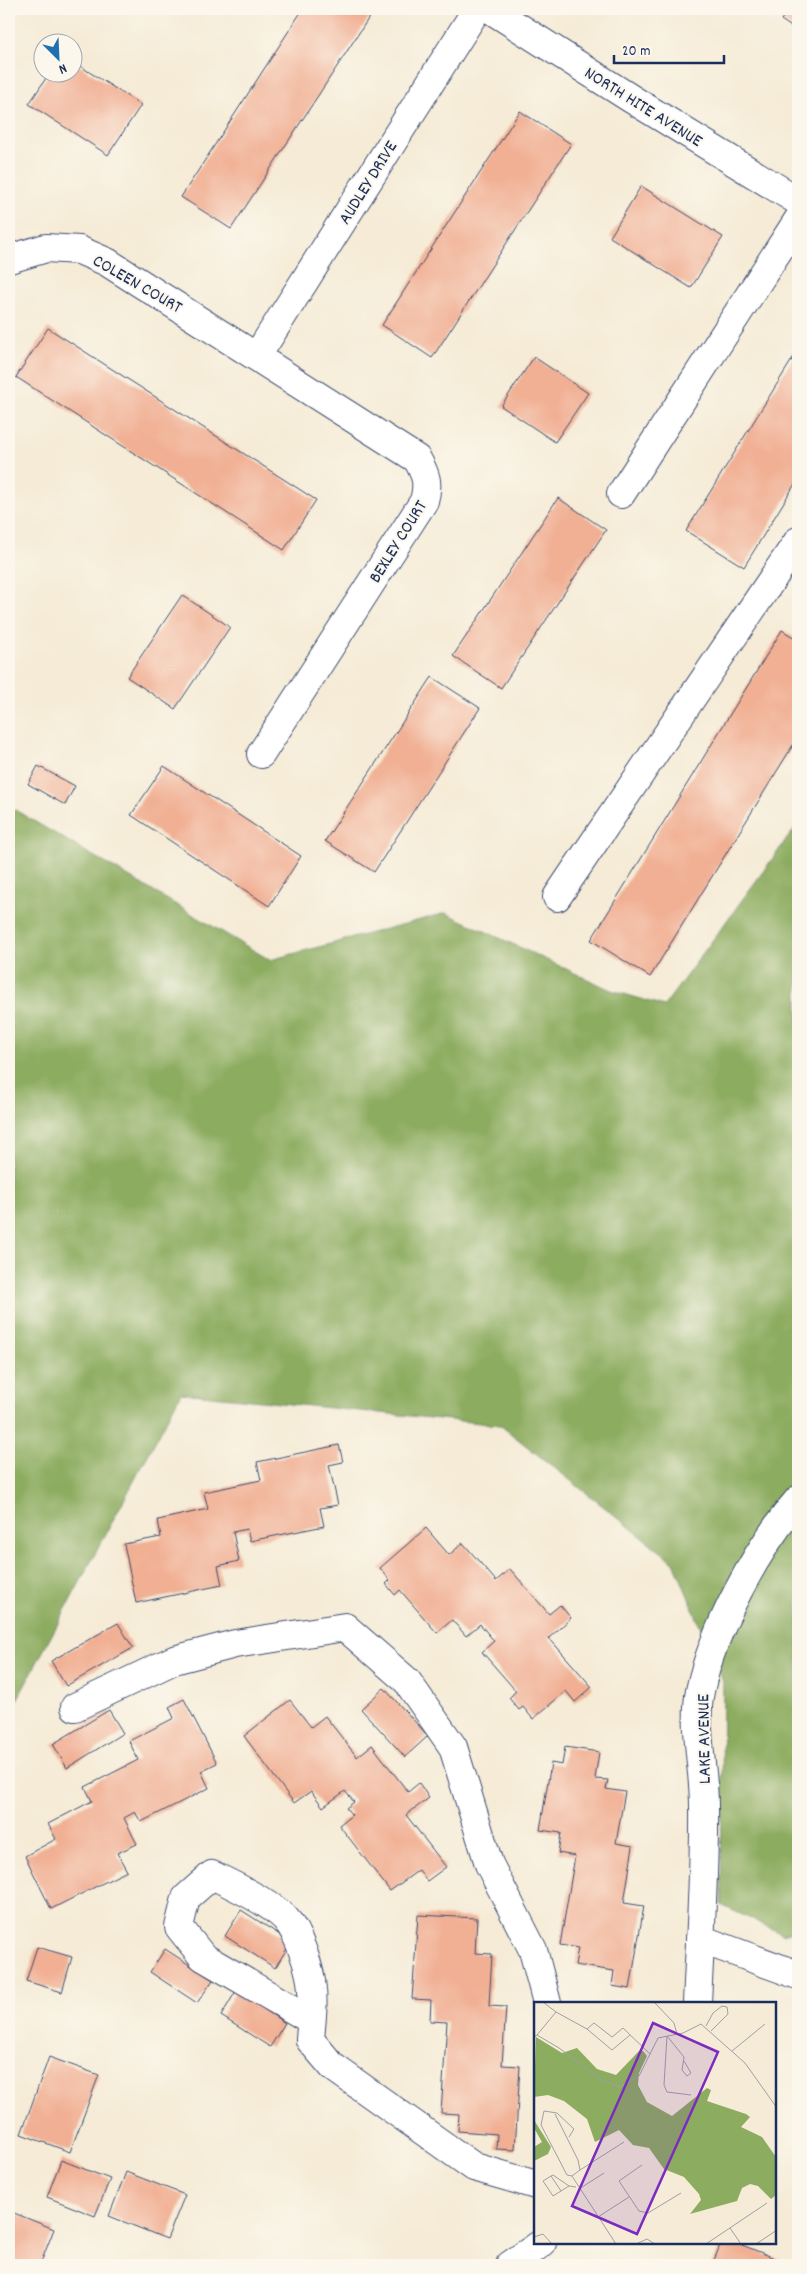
<svg xmlns="http://www.w3.org/2000/svg" width="807" height="2274" font-family="Dekko,sans-serif">
  <style>
    .forest { fill: #8cac5f; stroke: #546e5e }
    .building { fill: #f1b094 }
    .lines { fill: none; stroke-linecap: round; stroke-linejoin: round }
    .minor-casing { stroke: #3c4b70; stroke-width: 30 }
    .minor { stroke: #fff; stroke-width: 28 }
    .labels { text-anchor: middle; stroke-width: 4; stroke-linejoin: round; paint-order: stroke }
    .street-label { font-size: 18px; fill: #1b2f5e; stroke: #fbf7ec }
    .inset-road { fill: none; stroke: #9ea0a6; stroke-width: 1 }
    .view { fill: #7b2cbf; fill-opacity: 0.15; stroke: #7b2cbf; stroke-width: 2.5 }
    .inset-edge { fill: none; stroke: #1b2f5e; stroke-width: 2.5 }
  </style>
  <rect width="100%" height="100%" fill="#fbf7ec"/>
  <filter id="ink" filterUnits="userSpaceOnUse"><feTurbulence type="fractalNoise" baseFrequency=".02" numOctaves="2"/><feDisplacementMap in="SourceGraphic" scale="10" xChannelSelector="R" yChannelSelector="G"/><feConvolveMatrix kernelMatrix="1 2 1 2 8 2 1 2 1" color-interpolation-filters="sRGB"/></filter>
  <filter id="wash" filterUnits="userSpaceOnUse"><feTurbulence type="fractalNoise" baseFrequency=".0096" numOctaves="4" result="noise"/><feDisplacementMap in="SourceGraphic" scale="20" xChannelSelector="R" yChannelSelector="G"/><feGaussianBlur stdDeviation="1.12" result="paint"/><feColorMatrix in="noise" values="0 0 0 0 0 0 0 0 0 0 0 0 0 0 0 0 0 1.4 0 .05"/><feComposite in="paint" operator="in"/></filter>
  <g filter="url(#wash)">
    <rect width="100%" height="100%" fill="#f5ebd6"/>
    <!-- forest -->
    <path class="forest" d="M9,810h6l255,150 176,-47 165,77 53,16 134,-182v1105l-15,5 -62,-29 2,-223 -49,-120 -174,-137 -319,-32 -172,322z"/>
    <g id="blocks">
      <!-- building -->
      <g class="building">
        <path d="M303,9h56l11,7 -139,213 -50,-32z"/>
        <path d="M789,9h9v29l-5,-4 3,-4 -15,-10z"/>
        <path d="M72,61l69,44 -33,50 -79,-51 21,-32h22z"/>
        <path d="M520,111l51,33 -139,214 -50,-33z"/>
        <path d="M641,186l82,51 -32,51 -81,-51z"/>
        <path d="M48,328l268,172 -32,50 -268,-173z"/>
        <path d="M798,350v129l-54,88 -58,-36z"/>
        <path d="M534,357l54,36 -33,49 -54,-36z"/>
        <path d="M558,498l48,32 -105,158 -48,-32z"/>
        <path d="M182,595l48,32 -55,82 -48,-32z"/>
        <path d="M782,630l16,10v97l-148,240 -59,-37z"/>
        <path d="M432,677l48,31 -106,164 -49,-31z"/>
        <path d="M38,766l37,20 -10,19 -37,-21z"/>
        <path d="M164,766l137,90 -32,50 -138,-91z"/>
        <path d="M339,1445l4,17 -14,3 9,40 -18,3 4,18 -74,15 -3,-12 -14,3 6,29 -21,5 4,19 -86,18 -12,-59 37,-7 -3,-17 50,-11 -4,-17 57,-12 -4,-18z"/>
        <path d="M426,1528l23,27 14,-12 33,38 14,-12 39,45 11,-9 11,13 -22,20 43,49 -17,15 -9,-11 -33,28 -10,-12 -4,3 -10,-12 7,-7 -34,-39 12,-11 -14,-17 -14,12 -14,-16 -15,13 -37,-43 -5,5 -9,-11 4,-4 -10,-12z"/>
        <path d="M118,1623l15,25 -67,38 -15,-25z"/>
        <path d="M384,1688l44,48 -23,21 -44,-48z"/>
        <path d="M184,1699l33,64 -16,8 8,17 -68,34 -6,-10 -11,6 13,26 -20,9 10,18 -76,38 -26,-53 31,-17 -8,-15 44,-23 -7,-14 53,-27 -9,-19 45,-23 -5,-11z"/>
        <path d="M290,1700l21,27 14,-11 32,41 15,-12 36,47 11,-9 10,15 -23,17 40,52 -19,14 -8,-11 -29,21 -51,-66 13,-10 -6,-7 8,-6 -9,-11 -22,16 -12,-16 -17,12 -50,-67z"/>
        <path d="M109,1710l14,23 -56,35 -14,-24z"/>
        <path d="M565,1747l34,5 -4,27 13,1 -2,9 19,3 -9,51 17,3 -9,57 20,3 -14,83 -18,-3 2,-15 -39,-6 3,-17 -18,-3 15,-89 -17,-3 3,-20 -21,-3 11,-67 11,2z"/>
        <path d="M241,1910l50,32 -16,26 -50,-32z"/>
        <path d="M418,1915l59,3 -2,35 17,1 -3,52 17,1 -4,58 18,1 -5,84 -19,-1 1,-15 -39,-3 1,-17 -18,-1 6,-91 -17,-1 1,-21 -19,-1z"/>
        <path d="M37,1947l35,10 -10,35 -36,-11z"/>
        <path d="M165,1949l48,31 -16,23 -47,-31z"/>
        <path d="M236,1991l49,32 -15,24 -49,-31z"/>
        <path d="M49,2057l50,18 -29,77 -49,-18z"/>
        <path d="M61,2160l49,19 -15,37 -48,-19z"/>
        <path d="M126,2172l59,23 -18,44 -58,-23z"/>
        <path d="M9,2211l45,18 -14,36h-31z"/>
        <path d="M721,2243h16l55,22h-80z"/>
      </g>
    </g>
  </g>
  <g filter="url(#ink)">
    <use href="#blocks" fill-opacity="0" stroke="#3c4b70" stroke-width="1"/>
    <g class="lines">
      <!-- minor casing -->
      <g class="minor-casing">
        <g id="minor">
          <path d="M490,9l140,89 168,103"/>
          <path d="M9,259l37,-11 33,2 28,12 310,197c9,16 12,24 7,42l-163,253"/>
          <path d="M257,356l220,-347"/>
          <path d="M621,494l177,-274"/>
          <path d="M557,897l241,-356"/>
          <path d="M75,1707l99,-47 61,-16 110,-17 62,54 46,66 36,117 44,86 14,53"/>
          <path d="M700,1939l98,36"/>
          <path d="M697,2003c3,-66 8,-132 7,-198 0,-36 -11,-79 -4,-114 13,-62 57,-143 98,-191"/>
          <path d="M311,2020l-108,-63 -24,-30 7,-29 26,-23c19,9 59,29 73,43 14,15 26,53 27,72 2,16 -1,34 -2,50l23,27 141,100 62,18"/>
          <path d="M510,2265l32,-22"/>
        </g>
      </g>
      <!-- minor -->
      <use href="#minor" class="minor"/>
    </g>
  </g>
  <g class="labels">
    <!-- street labels -->
    <g class="street-label">
      <text transform="translate(644 106) rotate(32)" y="6">NORTH HITE AVENUE</text>
      <text transform="translate(367 182) rotate(-58)" y="6">AUDLEY DRIVE</text>
      <text transform="translate(138 283) rotate(30)" y="6">COLEEN COURT</text>
      <text transform="translate(397 541) rotate(-58)" y="6">BEXLEY COURT</text>
      <text transform="translate(703 1739) rotate(-91)" y="6">LAKE AVENUE</text>
    </g>
  </g>
  <!-- overview -->
  <g transform="translate(534 2002)">
    <rect width="242" height="242" fill="#f5ebd6"/>
    <path d="M2,35l26,16 15,-5 20,21 19,6 23,-24h4l4,5 -8,17 -1,12 9,17 25,14 35,-28 4,2 -4,11 39,13 4,3 -9,10 21,10 14,20v38l-5,4 -13,-13 -8,-2 -8,4 -5,13 -47,13 11,-14 -2,-6 -15,-17 -20,-8 -15,-21 -16,-3 -14,-15 -24,12 -8,-23 -23,-18 -16,-6 -14,2zM0,118l17,27 -3,7 -14,7v-14l8,-5 -8,-14z" fill="#8cac5f"/>
    <path class="inset-road" d="M120,0l20,21 3,11M22,10l31,17 7,-6 18,14 11,-9 27,26M172,24l7,-13 9,-7 5,1 1,7 -17,17M53,27l25,21 18,-15M3,33l19,-23 -13,-10M133,34l-3,49 3,7 24,3M133,34l17,21 -2,13 5,6 4,-3 -7,-12M0,35l3,-2 22,13 44,33 17,6 19,-11 19,-38 25,-5 18,-9 44,39 32,45M198,49l33,-27M21,112l23,46 2,10 -8,6M35,135l5,-8 -17,-16 -13,-2 -3,14 26,50 5,1M108,163l-23,16 20,30 9,2 33,-20M46,168l44,-28M17,174l2,-1 16,11M38,174l44,68M45,187l25,-16M27,189l-10,-15 -8,5 10,15 16,-10 7,1M64,215l31,-20M196,226l11,16M0,235l9,-3 9,10M102,242l11,-5 8,5M172,242l61,-41M222,242l21,-14"/>
    <path class="view" d="M119,21l65,29 -81,182 -65,-28z"/>
    <rect width="242" height="242" class="inset-edge"/>
  </g>
  <!-- margin -->
  <rect width="807" height="2274" fill="none" stroke="#fbf7ec" stroke-width="30"/>
  <!-- north arrow -->
  <g transform="translate(58 58) rotate(156)"><circle r="24" fill="#fbf7ec" stroke="#a1a7b3"/>
  <path d="M0-4L9 19L0 12L-9 19Z" fill="#1f6fb2"/>
  <text y="-8" font-size="14" font-weight="bold" text-anchor="middle" fill="#1b2f5e">N</text>
  </g>
  <!-- scale -->
  <path d="M614 55v8h110v-8" fill="none" stroke="#1b2f5e" stroke-width="2.5"/>
  <text x="622" y="55" font-size="15" fill="#1b2f5e" stroke="#fbf7ec" stroke-width="4" paint-order="stroke">20 m</text>
</svg>
